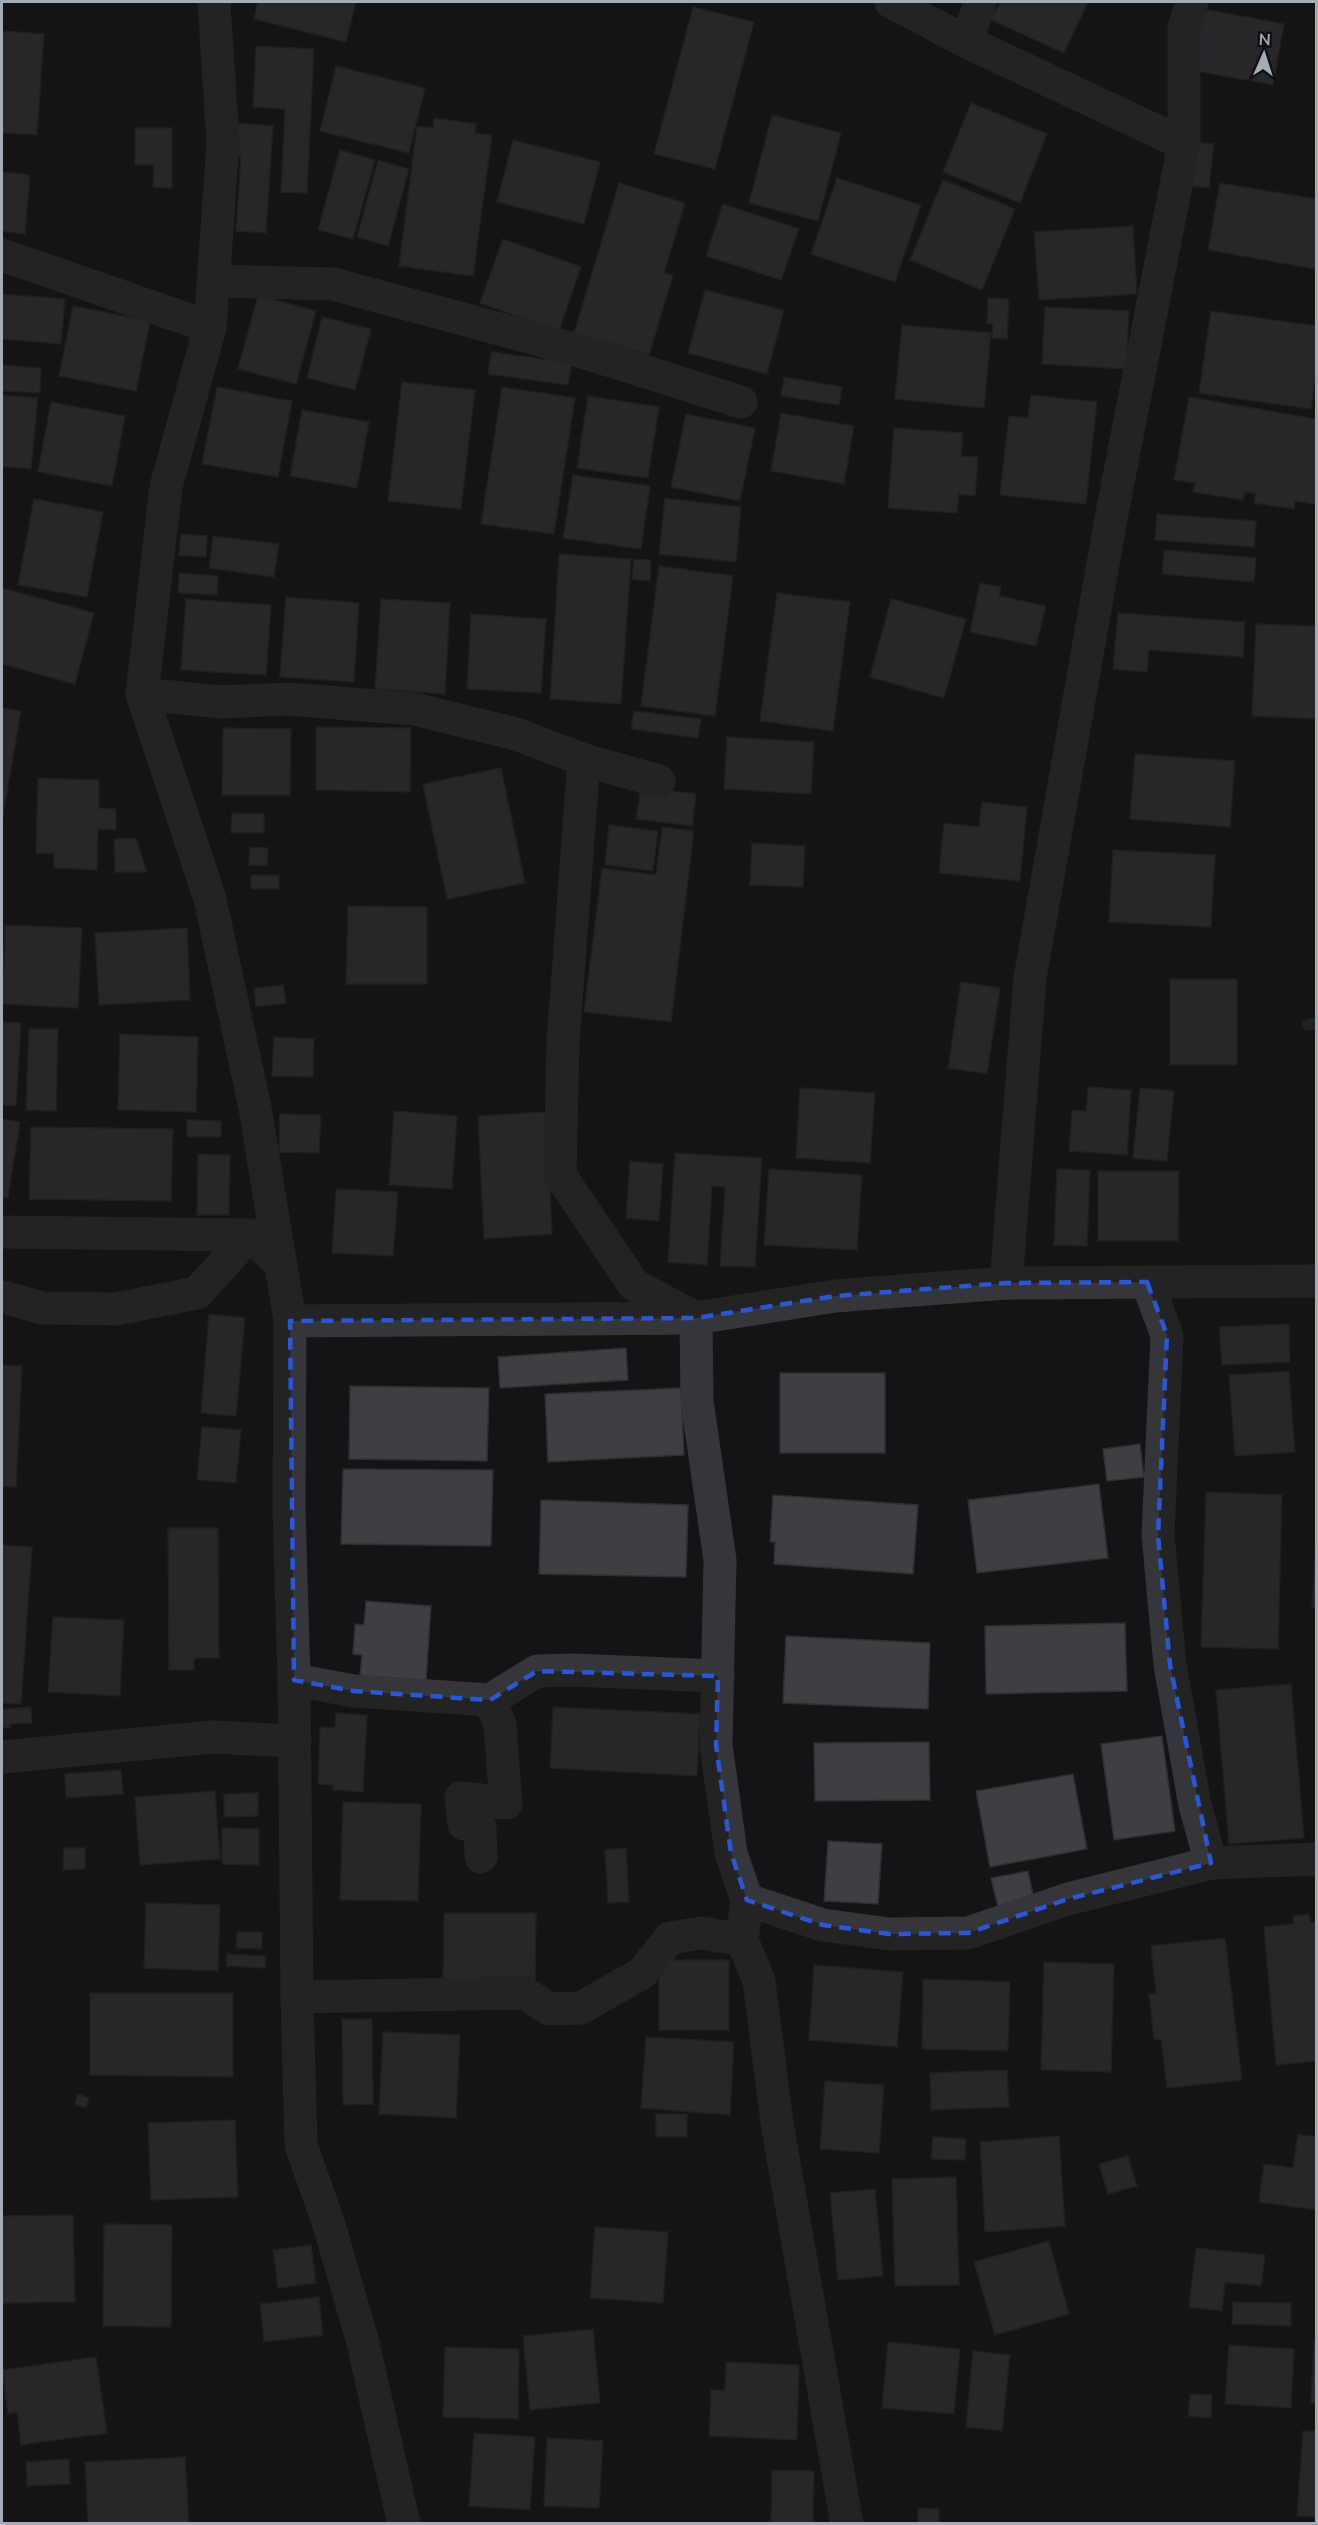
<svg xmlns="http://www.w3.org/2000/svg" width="1318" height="2525" font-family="'Nunito Sans',sans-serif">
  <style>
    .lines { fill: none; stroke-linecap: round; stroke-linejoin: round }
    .stream { stroke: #2a333a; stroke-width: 12 }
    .building { fill: #3e3f43; stroke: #2e2e32; stroke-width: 1.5 }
    .street { stroke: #35363b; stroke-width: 33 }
    .marked { fill: none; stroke: #2b57d5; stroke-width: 4.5; stroke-dasharray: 12 8; stroke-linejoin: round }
  </style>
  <rect width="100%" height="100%" fill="#141416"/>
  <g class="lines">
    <!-- stream -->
    <path class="stream" d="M1308,1025l8,-2"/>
  </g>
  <!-- building -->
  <g class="building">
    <path d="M258,2h98l-10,40 -92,-23z"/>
    <path d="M1000,2h88l-24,51 -73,-33z"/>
    <path d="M693,7l61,15 -39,147 -61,-15z"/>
    <path d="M1203,9l81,15 -11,61 -83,-15z"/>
    <path d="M2,31l42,3 -7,101 -35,-2z"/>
    <path d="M256,46l58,3 -7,144 -26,-1 4,-83 -32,-2z"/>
    <path d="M336,66l89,22 -16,65 -89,-22z"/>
    <path d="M971,103l76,31 -27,69 -77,-31z"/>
    <path d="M772,115l69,18 -23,88 -69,-18z"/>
    <path d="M434,118l42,6 -1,9 17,2 -19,141 -74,-10 18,-140 16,2z"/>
    <path d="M236,123l37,3 -7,107 -30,-2 5,-76h-7z"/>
    <path d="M135,128h37v60l-19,-1 1,-22h-19z"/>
    <path d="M513,140l87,22 -16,62 -87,-22z"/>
    <path d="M1193,142l21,2 -5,44 -22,-2z"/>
    <path d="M340,150l35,10 -22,79 -35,-9z"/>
    <path d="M378,160l31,9 -21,77 -31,-9z"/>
    <path d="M2,172l28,3 -5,59 -23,-3z"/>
    <path d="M837,178l84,27 -26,77 -84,-28z"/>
    <path d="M943,180l72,29 -33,81 -72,-30z"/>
    <path d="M619,183l66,20 -21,70 9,3 -24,79 -75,-22z"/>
    <path d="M1220,183l96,16v70l-108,-19z"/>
    <path d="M723,204l76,25 -18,51 -75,-24z"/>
    <path d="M1133,226l4,68 -98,6 -5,-68z"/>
    <path d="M503,239l78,28 -22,64 -79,-28z"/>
    <path d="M705,290l79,20 -17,64 -79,-21z"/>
    <path d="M2,294l63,5 -4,45 -59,-5z"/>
    <path d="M258,295l58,16 -20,73 -58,-15z"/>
    <path d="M988,298l21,1 -2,40 -15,-1 1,-14 -6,-1z"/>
    <path d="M73,306l77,15 -14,70 -77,-15z"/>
    <path d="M1045,307l84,4 -3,58 -84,-5z"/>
    <path d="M1211,311l105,15v44l-5,39 -112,-16z"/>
    <path d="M322,317l49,12 -16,61 -48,-12z"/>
    <path d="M902,325l89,8 -7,75 -89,-9z"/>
    <path d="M491,352l81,11 -4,22 -80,-11z"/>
    <path d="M2,365l39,3 -1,25 -38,-2z"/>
    <path d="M784,377l58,10 -3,18 -58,-9z"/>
    <path d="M402,382l73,8 -14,119 -73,-8z"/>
    <path d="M217,387l75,14 -14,76 -76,-13z"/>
    <path d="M502,387l73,11 -21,136 -73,-10z"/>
    <path d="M2,395l36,3 -7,71 -29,-3z"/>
    <path d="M1031,395l66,7 -11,102 -86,-9 9,-79 19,2z"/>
    <path d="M588,396l71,11 -11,71 -71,-10z"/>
    <path d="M1189,397l127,22v85l-21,-3 -1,8 -40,-6 2,-9 -11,-2 -2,8 -50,-8 2,-9 -21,-3z"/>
    <path d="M51,402l74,14 -13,70 -74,-14z"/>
    <path d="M302,410l67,12 -12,66 -67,-12z"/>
    <path d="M781,413l73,13 -10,58 -73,-13z"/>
    <path d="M686,414l69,14 -15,73 -69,-14z"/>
    <path d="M894,428l69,5 -2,23 17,1 -3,39 -16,-2 -2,19 -69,-5z"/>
    <path d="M573,475l77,11 -9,63 -78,-11z"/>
    <path d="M665,498l76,9 -5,55 -77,-8z"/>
    <path d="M34,499l69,13 -16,85 -69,-12z"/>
    <path d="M1157,514l99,7 -2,26 -99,-7z"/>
    <path d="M181,534l26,2 -1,21 -27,-2z"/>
    <path d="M213,536l66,8 -5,33 -65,-9z"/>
    <path d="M1164,550l92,8 -2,24 -92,-8z"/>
    <path d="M559,554l72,5 -10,145 -71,-5z"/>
    <path d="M634,559l17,1 -1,21 -18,-2z"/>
    <path d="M659,566l74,10 -18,140 -74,-10z"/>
    <path d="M179,573l39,3 -1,19 -39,-2z"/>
    <path d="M980,583l21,4 -2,9 47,10 -10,40 -66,-14z"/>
    <path d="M2,588l92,25 -19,71 -73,-20z"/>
    <path d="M777,593l73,9 -17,129 -73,-10z"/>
    <path d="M286,597l73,6 -5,79 -74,-5z"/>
    <path d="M186,599l85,6 -5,70 -85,-5z"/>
    <path d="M381,599l69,4 -5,91 -70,-5z"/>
    <path d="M891,599l75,20 -22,79 -74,-21z"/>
    <path d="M1118,613l127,9 -2,35 -94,-7 -2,22 -34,-3z"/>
    <path d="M471,614l75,5 -5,74 -74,-4z"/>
    <path d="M1256,624l60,2v93l-64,-3z"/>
    <path d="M2,708l19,3 -19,110z"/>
    <path d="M634,711l67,8 -3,19 -67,-9z"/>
    <path d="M316,727l95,1 -1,64 -94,-2z"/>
    <path d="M223,728l68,1 -1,66h-68z"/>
    <path d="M727,737l87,5 -3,52 -87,-5z"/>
    <path d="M1135,754l100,7 -5,66 -100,-8z"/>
    <path d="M501,768l24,115 -78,16 -24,-115z"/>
    <path d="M38,778l61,2v28l17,1v21l-18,-1 -1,41 -43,-2v-14l-18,-1z"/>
    <path d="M641,787l55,7 -4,32 -56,-7z"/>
    <path d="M982,802l45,5 -7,74 -81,-8 5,-50 35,4z"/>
    <path d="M232,813l32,1v19h-33z"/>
    <path d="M609,825l49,6 -5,40 -48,-6z"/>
    <path d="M662,827l32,4 -23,191 -87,-10 18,-144 54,7z"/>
    <path d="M136,838l11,34h-32l-1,-33z"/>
    <path d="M752,843l53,3 -2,41 -53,-2z"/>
    <path d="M250,847l18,1 -1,18 -18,-1z"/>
    <path d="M1113,850l102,5 -4,72 -102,-5z"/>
    <rect x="251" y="875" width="28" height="14"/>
    <path d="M348,906l79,1v77h-81z"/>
    <path d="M5,925l77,3 -4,80 -76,-4z"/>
    <path d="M187,928l3,72 -91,5 -4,-72z"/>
    <rect x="1170" y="979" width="67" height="86"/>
    <path d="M961,982l39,6 -13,86 -39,-6z"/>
    <path d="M283,985l3,18 -30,4 -2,-19z"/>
    <path d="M2,1022l19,1 -5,83 -14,-1z"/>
    <path d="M29,1029h29l-2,82 -30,-1z"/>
    <path d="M120,1034l78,3 -2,75 -78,-2z"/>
    <path d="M274,1037l40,2 -1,38 -41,-1z"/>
    <path d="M1088,1087l43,3 -4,65 -58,-4 3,-41 14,1z"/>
    <path d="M800,1088l75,5 -5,70 -74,-5z"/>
    <path d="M1140,1088l34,3 -7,70 -34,-3z"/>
    <path d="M394,1111l63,5 -5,73 -63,-4z"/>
    <path d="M546,1112l6,122 -68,5 -6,-123z"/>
    <path d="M280,1114l41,1 -2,38 -40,-1z"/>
    <path d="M2,1119l18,3 -12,76 -6,-1z"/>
    <path d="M187,1120l34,1v16h-34z"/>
    <path d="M31,1127l142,2 -2,72 -142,-2z"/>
    <path d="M675,1153l87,5 -7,109 -35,-1 5,-79 -13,-1 -5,79 -39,-3z"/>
    <path d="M198,1154l32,1 -1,60h-32z"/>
    <path d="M630,1161l33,3 -4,57 -33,-3z"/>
    <path d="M769,1169l93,6 -5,75 -93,-5z"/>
    <path d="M1057,1169l33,1 -3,76 -33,-1z"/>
    <path d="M1098,1171h81l-1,70h-80z"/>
    <path d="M336,1189l62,3 -5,64 -61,-3z"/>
    <path d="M209,1314l36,4 -9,98 -35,-3z"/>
    <path d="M1289,1324l1,38 -68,3 -3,-38z"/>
    <path d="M626,1348l2,32 -128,8 -2,-31z"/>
    <path d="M2,1365l20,1 -6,121 -14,-1z"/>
    <path d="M1289,1371l6,81 -60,4 -6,-81z"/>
    <rect x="780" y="1373" width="105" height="80"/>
    <path d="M350,1386l139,2 -2,73 -138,-2z"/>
    <path d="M681,1388l3,67 -136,7 -3,-68z"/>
    <path d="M202,1427l39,3 -5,53 -39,-3z"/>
    <path d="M1140,1444l4,33 -37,4 -4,-32z"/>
    <path d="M343,1469l150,1 -2,76 -150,-2z"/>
    <path d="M1099,1484l9,74 -131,15 -9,-73z"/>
    <path d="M1206,1492l76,3 -4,154 -77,-2z"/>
    <path d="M773,1495l145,10 -5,69 -139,-10 1,-22h-5z"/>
    <path d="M541,1500l147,5 -2,72 -147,-3z"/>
    <path d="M168,1528h50l1,130h-25v12h-25z"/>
    <path d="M1316,1540v68h-4z"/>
    <path d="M2,1545l30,2 -11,157 -19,-1z"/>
    <path d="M366,1601l65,5 -5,74 -66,-4 2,-21 -9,-1 2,-30 9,1z"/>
    <path d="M53,1617l71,3 -4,76 -72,-4z"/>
    <path d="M1125,1623l2,68 -141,3 -1,-68z"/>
    <path d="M786,1636l144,7 -2,66 -145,-6z"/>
    <path d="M1291,1684l13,154 -75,6 -13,-154z"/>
    <path d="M31,1707l1,16 -22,1 1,3 -9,1v-19z"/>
    <path d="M553,1707l147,7 -3,62 -147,-8z"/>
    <path d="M336,1713l31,2 -4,77 -30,-2v-5l-15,-1 2,-57 15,1z"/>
    <path d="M1162,1736l13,95 -61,9 -13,-96z"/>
    <path d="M929,1742l1,58 -115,1 -1,-58z"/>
    <path d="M121,1770l2,24 -57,4 -1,-24z"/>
    <path d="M1073,1774l14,75 -97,18 -14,-76z"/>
    <path d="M215,1791l5,68 -80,6 -5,-68z"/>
    <path d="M258,1793v23l-34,1v-23z"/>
    <path d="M343,1802l78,2 -3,97 -78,-1z"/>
    <path d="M222,1828l37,1v36l-37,-1z"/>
    <path d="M828,1841l54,3 -4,60 -54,-3z"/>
    <path d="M64,1848h21v21l-22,1z"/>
    <path d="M626,1848l3,54 -21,1 -3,-53z"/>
    <path d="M1028,1871l6,29 -36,7 -7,-29z"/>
    <path d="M146,1903l74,2 -2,66 -74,-3z"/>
    <path d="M444,1913h92l-1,75h-92z"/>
    <path d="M1309,1914l1,9 6,-1v139l-40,4 -12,-138 30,-3 -1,-8z"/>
    <path d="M237,1932h25v17l-26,-1z"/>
    <path d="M1225,1938l17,142 -75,8 -6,-49 -7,1 -5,-46h7l-5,-48z"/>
    <path d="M227,1954l39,2 -1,12 -39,-2z"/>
    <rect x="659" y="1960" width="70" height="70"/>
    <path d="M1044,1962l70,2 -3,108 -70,-2z"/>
    <path d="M814,1965l89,7 -6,75 -88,-7z"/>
    <path d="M923,1979l87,3 -2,69 -86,-2z"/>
    <path d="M90,1993h143v84l-143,-2z"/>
    <path d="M342,2019h30l1,85 -30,1z"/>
    <path d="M383,2032l77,3 -4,83 -77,-4z"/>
    <path d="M646,2037l88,5 -4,73 -89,-7z"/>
    <path d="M1007,2070l2,37 -78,3 -1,-37z"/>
    <path d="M825,2081l59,4 -5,68 -59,-4z"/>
    <path d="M77,2094l12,4 -3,10 -11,-3z"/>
    <rect x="656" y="2114" width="31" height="23"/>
    <path d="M235,2120l3,77 -87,3 -3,-77z"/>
    <path d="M1298,2134l18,3v73l-57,-8 5,-38 29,4z"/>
    <path d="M1059,2136l6,90 -80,6 -5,-90z"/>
    <path d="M933,2137l33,2 -1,21 -34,-1z"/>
    <path d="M1128,2156l9,30 -29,8 -9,-30z"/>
    <path d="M956,2177l3,108 -64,1 -3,-107z"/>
    <path d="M875,2189l8,87 -45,4 -8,-87z"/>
    <path d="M73,2215l2,87 -73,1v-87z"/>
    <path d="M104,2224l68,1 -1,102 -68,-1z"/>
    <path d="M595,2227l73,5 -5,71 -73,-5z"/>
    <path d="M1049,2241l20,73 -74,21 -21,-73z"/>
    <path d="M311,2245l5,38 -38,5 -5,-38z"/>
    <path d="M1196,2248l69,7 -4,31 -36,-4 -3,29 -33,-4z"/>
    <path d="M319,2297l4,38 -59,7 -4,-38z"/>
    <path d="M1233,2302l58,1v23l-59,-2z"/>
    <path d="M593,2329l7,74 -70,7 -7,-74z"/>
    <path d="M1314,2340h2v63h-5z"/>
    <path d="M888,2342l72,7 -6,65 -72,-6z"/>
    <path d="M1229,2345l65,4 -3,59 -66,-4z"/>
    <path d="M445,2347l74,2 -1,70 -75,-2z"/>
    <path d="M973,2351l37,4 -8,76 -36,-4z"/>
    <path d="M96,2357l11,76 -86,12 -4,-33 -9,2 -6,-44z"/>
    <path d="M726,2362l73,3 -2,75 -88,-4 2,-46h14z"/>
    <path d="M1190,2394l22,1 -1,23 -23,-2z"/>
    <path d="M1303,2431h13v86l-19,-1z"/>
    <path d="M474,2433l61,4 -5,73 -61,-4z"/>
    <path d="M547,2438l56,3 -4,67 -55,-2z"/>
    <path d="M185,2457l4,67h-101l-3,-62z"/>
    <path d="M69,2459l1,25 -43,2 -1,-24z"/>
    <path d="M772,2470l42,1 -1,53h-42z"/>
    <path d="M918,2508l21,1v15h-21z"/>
  </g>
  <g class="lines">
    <!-- street -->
    <g class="street">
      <path d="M214,2l9,141 -13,184 -44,160 -24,207 68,205 45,209 35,213 -1,188 5,171 3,317 4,148 28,80 33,114 42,185"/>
      <path d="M891,2l76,40"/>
      <path d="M980,2l-13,40 217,102 -72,369 -82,465 -24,305"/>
      <path d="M1184,144v-117l8,-25"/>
      <path d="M2,255l208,72"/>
      <path d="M213,281l120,3 240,65 168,53"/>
      <path d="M142,694l79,8 67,-3 126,10 102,25 68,26 75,21"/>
      <path d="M584,760l-21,282 -3,133 74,110 62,33 1,83 23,159 -4,185 15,108 16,47 -5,40 17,41 18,142 70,401"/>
      <path d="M2,1232l248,3 29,28"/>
      <path d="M1147,1282l20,53 -9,200 12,130 25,140 16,58"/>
      <path d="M2,1297l41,11 73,1 81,-16 53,-58"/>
      <path d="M290,1321l406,-3 139,-22 171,-13 310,-2"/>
      <path d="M294,1680l60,11 136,9 47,-29 35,-1 146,6"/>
      <path d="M2,1757l210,-20 83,4"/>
      <path d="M481,1857l-1,-30 -16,-3 -3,-26 45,5 -6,-78 -10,-25"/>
      <path d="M747,1900l76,25 66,9 79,-1 100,-34 143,-36 105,-4"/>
      <path d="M297,1997l228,-4 24,16 32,-1 61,-35 28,-35 32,-5 40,7"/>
    </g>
  </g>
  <!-- marked area -->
  <path d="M0 0H1318V2525H0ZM1147,1282l20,53 -9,200 12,130 41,198 -143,36 -100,34 -79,1 -66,-9 -76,-25 -16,-47 -15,-108 2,-69 -181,-5 -47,29 -136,-9 -60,-11 -4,-359 406,-3 139,-22 171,-13z" fill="#141416" fill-opacity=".55" fill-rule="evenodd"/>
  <path class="marked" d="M1147,1282l20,53 -9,200 12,130 41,198 -143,36 -100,34 -79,1 -66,-9 -76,-25 -16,-47 -15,-108 2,-69 -181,-5 -47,29 -136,-9 -60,-11 -4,-359 406,-3 139,-22 171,-13z"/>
  <!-- border -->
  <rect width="1318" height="2525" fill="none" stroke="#a5abb7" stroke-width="6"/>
  <!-- north arrow -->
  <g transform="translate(1264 54) rotate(3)" stroke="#0f0f11" stroke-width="4.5" paint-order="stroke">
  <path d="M0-4.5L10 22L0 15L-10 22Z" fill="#a5abb7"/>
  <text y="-9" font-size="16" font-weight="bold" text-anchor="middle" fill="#a5abb7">N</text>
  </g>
</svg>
